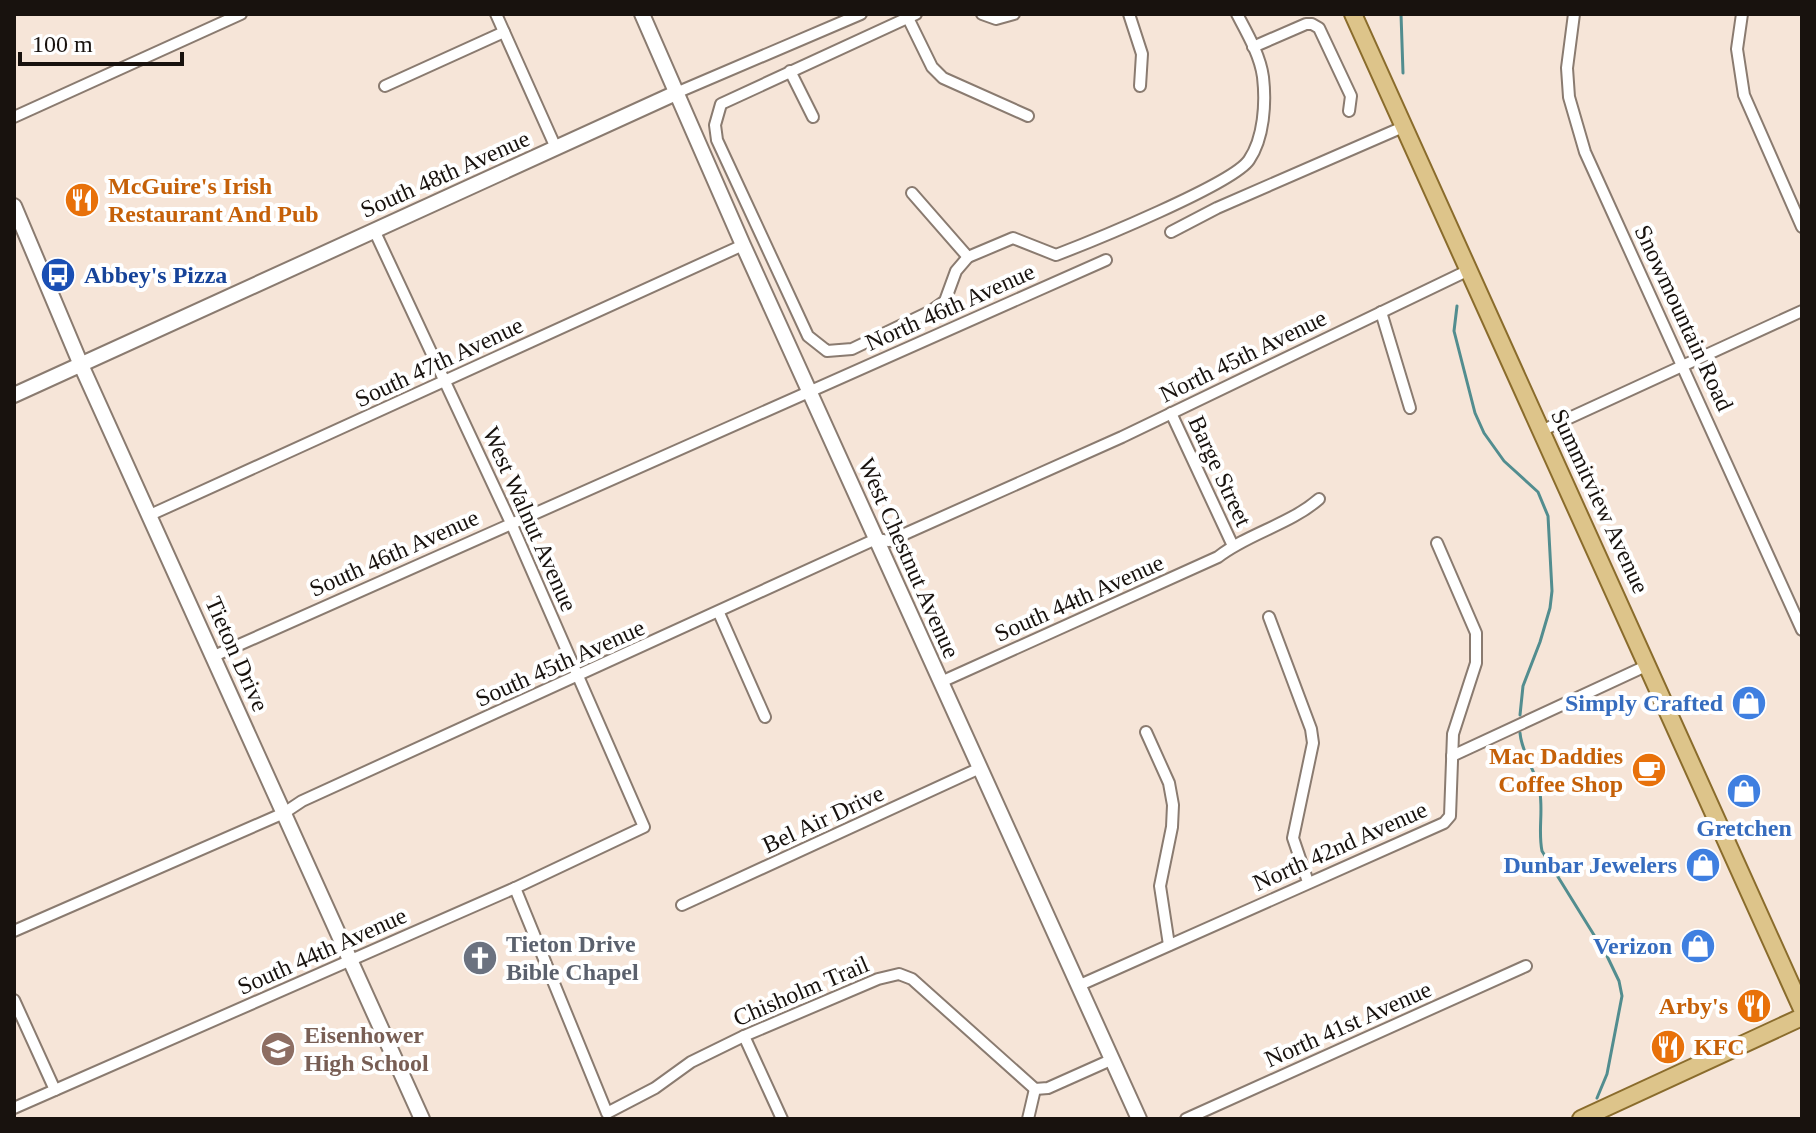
<svg xmlns="http://www.w3.org/2000/svg" width="1816" height="1133" font-family="Georgia,serif">
  <style>
    .lines { fill: none; stroke-linecap: round; stroke-linejoin: round }
    .stream { stroke: #528d8f; stroke-width: 3 }
    .street-casing { stroke: #8a7b70; stroke-width: 14 }
    .secondary-casing { stroke: #8a7b70; stroke-width: 18 }
    .primary-casing { stroke: #8a6c2c; stroke-width: 20 }
    .street { stroke: #fff; stroke-width: 10 }
    .secondary { stroke: #fff; stroke-width: 14 }
    .primary { stroke: #ddc48a; stroke-width: 16 }
    .labels { text-anchor: middle; stroke-width: 8; stroke-linejoin: round; paint-order: stroke }
    .street-label { font-size: 24px; fill: #18120e; stroke: #fff }
    .food-label { font-size: 24px; font-weight: bold; fill: #c56008; stroke: #fff; text-anchor: start }
    .transit-label { font-size: 24px; font-weight: bold; fill: #164399; stroke: #fff; text-anchor: start }
    .shop-label { font-size: 24px; font-weight: bold; fill: #366cbe; stroke: #fff; text-anchor: end }
    .worship-label { font-size: 24px; font-weight: bold; fill: #5b616d; stroke: #fff; text-anchor: start }
    .education-label { font-size: 24px; font-weight: bold; fill: #785e54; stroke: #fff; text-anchor: start }
  </style>
  <rect width="100%" height="100%" fill="#f6e5d8"/>
  <g class="lines">
    <!-- stream -->
    <g class="stream">
      <path d="M1401,14l2,59"/>
      <path d="M1457,306l-3,25 21,82 9,20 20,28 34,31 10,24 4,75 -2,17 -10,34 -17,44 -3,29"/>
      <path d="M1520,733c2,22 17,39 20,60 3,20 -2,39 2,58l65,105 12,25 3,15 -15,78 -10,24"/>
    </g>
    <!-- street casing -->
    <g class="street-casing">
      <g id="street">
        <path d="M496,14l60,134"/>
        <path d="M916,14l-195,90 -6,21 2,15 91,196 19,15 25,-2 79,-38 14,-10 11,-30 12,-14 45,-19 43,17c34,-13 177,-71 193,-95 15,-22 17,-57 14,-83 -3,-22 -16,-44 -26,-63"/>
        <path d="M982,14l14,5 18,-5"/>
        <path d="M1129,14l13,40 -2,32"/>
        <path d="M1574,14l-7,54 2,29 16,55 217,478"/>
        <path d="M1742,14l-5,35 7,46 58,132"/>
        <path d="M908,18l24,49 11,11 85,38"/>
        <path d="M1253,47l53,-23h6l7,4 32,68 -2,15"/>
        <path d="M790,71l23,46"/>
        <path d="M385,86l119,-54"/>
        <path d="M676,93l185,-79"/>
        <path d="M14,117l227,-103"/>
        <path d="M912,193l56,64"/>
        <path d="M1171,232l46,-24 186,-81"/>
        <path d="M1381,312l29,96"/>
        <path d="M1171,413l62,133"/>
        <path d="M1541,431l261,-120"/>
        <path d="M150,515l593,-270"/>
        <path d="M719,613l46,104"/>
        <path d="M1269,617l42,112 2,14 -20,95 15,44"/>
        <path d="M214,656l892,-396"/>
        <path d="M941,682l277,-125c31,-24 71,-32 101,-58"/>
        <path d="M1146,732l23,51 4,22 -1,22 -12,59 9,59"/>
        <path d="M1452,756l196,-91"/>
        <path d="M515,888l92,225 48,-25 36,-26 53,-26 134,-57 21,-5 13,5 123,110"/>
        <path d="M682,905l298,-137"/>
        <path d="M14,931l270,-118 18,-12 574,-262 13,2 233,-104 347,-167"/>
        <path d="M1080,985l364,-162 6,-7 3,-82 23,-71v-30l-39,-90"/>
        <path d="M14,1000l41,90"/>
        <path d="M744,1036l38,83"/>
        <path d="M1035,1089l13,-1 65,-29"/>
        <path d="M14,1108l501,-220 129,-61 -133,-304 -137,-293"/>
        <path d="M1028,1119l7,-30"/>
        <path d="M1186,1119l340,-153"/>
      </g>
    </g>
    <!-- secondary casing -->
    <g class="secondary-casing">
      <g id="secondary">
        <path d="M642,14l101,231 396,874"/>
        <path d="M14,206l67,159 341,754"/>
        <path d="M14,395l662,-302"/>
      </g>
    </g>
    <!-- primary casing -->
    <g class="primary-casing">
      <g id="primary">
        <path d="M1353,14l449,995"/>
        <path d="M1581,1119l221,-102"/>
      </g>
    </g>
    <!-- street -->
    <use href="#street" class="street"/>
    <!-- secondary -->
    <use href="#secondary" class="secondary"/>
    <!-- primary -->
    <use href="#primary" class="primary"/>
  </g>
  <!-- icons -->
  <defs>
    <g id="restaurant-disc" transform="scale(1.8)"><circle r="9.5" fill="#e8710a" stroke="#fff"/><path d="M-5-6h1v4h1v-4h1v4h1v-4h1v5L-1.5 .5V6h-2V.5L-5-1ZM5-6V6H3V1.5H1.5Q1.5-4 5-6Z" fill="#fff"/></g>
    <g id="bus-disc" transform="scale(1.8)"><circle r="9.5" fill="#1a4fb4" stroke="#fff"/><path d="M-5-6H5V4H4V6H2V4H-2V6H-4V4H-5ZM-3.5-4V0h7V-4ZM-3.5 1.2v1.5H-2V1.2ZM2 1.2v1.5H3.5V1.2Z" fill="#fff"/></g>
    <g id="shop-disc" transform="scale(1.8)"><circle r="9.5" fill="#3f7fe0" stroke="#fff"/><path d="M-5-2.5h2.3a2.7 3.5 0 0 1 5.4 0H5L5.5 6h-11ZM-1.5-2.5h3a1.5 2.3 0 0 0-3 0Z" fill="#fff"/></g>
    <g id="cafe-disc" transform="scale(1.8)"><circle r="9.5" fill="#e8710a" stroke="#fff"/><path d="M-5.5-4.5H6V0H3Q3 3.5 0 3.5H-2.5Q-5.5 3.5-5.5 0ZM3-3.2v2h1.7v-2ZM-6 4.5H4V6H-6Z" fill="#fff"/></g>
    <g id="church-disc" transform="scale(1.8)"><circle r="9.5" fill="#6b7280" stroke="#fff"/><path d="M-1.2-6h2.4v3.5h3.3v2.4h-3.3V6h-2.4V-.1h-3.3v-2.4h3.3Z" fill="#fff"/></g>
    <g id="school-disc" transform="scale(1.8)"><circle r="9.5" fill="#8d6e63" stroke="#fff"/><path d="M0-5L7-2L0 1L-7-2ZM-4 1L0 2.5L4 1V4Q0 6-4 4Z" fill="#fff"/></g>
  </defs>
  <g fill-rule="evenodd">
    <use href="#restaurant-disc" x="82" y="200"/>
    <use href="#bus-disc" x="58" y="275"/>
    <use href="#shop-disc" x="1749" y="703"/>
    <use href="#cafe-disc" x="1649" y="770"/>
    <use href="#shop-disc" x="1744" y="791"/>
    <use href="#shop-disc" x="1703" y="865"/>
    <use href="#shop-disc" x="1698" y="946"/>
    <use href="#church-disc" x="480" y="958"/>
    <use href="#restaurant-disc" x="1754" y="1006"/>
    <use href="#restaurant-disc" x="1668" y="1047"/>
    <use href="#school-disc" x="278" y="1049"/>
  </g>
  <g class="labels">
    <!-- street labels -->
    <g class="street-label">
      <text transform="translate(445 174) rotate(-24)" y="8">South 48th Avenue</text>
      <text transform="translate(950 307) rotate(-24)" y="8">North 46th Avenue</text>
      <text transform="translate(1684 318) rotate(65)" y="8">Snowmountain Road</text>
      <text transform="translate(1243 356) rotate(-26)" y="8">North 45th Avenue</text>
      <text transform="translate(439 362) rotate(-25)" y="8">South 47th Avenue</text>
      <text transform="translate(1220 471) rotate(65)" y="8">Barge Street</text>
      <text transform="translate(1600 501) rotate(65)" y="8">Summitview Avenue</text>
      <text transform="translate(530 519) rotate(66)" y="8">West Walnut Avenue</text>
      <text transform="translate(394 553) rotate(-24)" y="8">South 46th Avenue</text>
      <text transform="translate(909 558) rotate(66)" y="8">West Chestnut Avenue</text>
      <text transform="translate(1079 598) rotate(-24)" y="8">South 44th Avenue</text>
      <text transform="translate(237 654) rotate(66)" y="8">Tieton Drive</text>
      <text transform="translate(560 663) rotate(-24)" y="8">South 45th Avenue</text>
      <text transform="translate(823 819) rotate(-25)" y="8">Bel Air Drive</text>
      <text transform="translate(1340 846) rotate(-24)" y="8">North 42nd Avenue</text>
      <text transform="translate(322 951) rotate(-24)" y="8">South 44th Avenue</text>
      <text transform="translate(801 991) rotate(-23)" y="8">Chisholm Trail</text>
      <text transform="translate(1348 1024) rotate(-24)" y="8">North 41st Avenue</text>
    </g>
    <!-- food labels -->
    <g class="food-label">
      <text x="108" y="194">McGuire's Irish<tspan x="108" dy="28">Restaurant And Pub</tspan></text>
      <text x="1623" y="764" text-anchor="end">Mac Daddies<tspan x="1623" dy="28">Coffee Shop</tspan></text>
      <text x="1728" y="1014" text-anchor="end">Arby's</text>
      <text x="1694" y="1055">KFC</text>
    </g>
    <!-- transit labels -->
    <g class="transit-label">
      <text x="84" y="283">Abbey's Pizza</text>
    </g>
    <!-- shop labels -->
    <g class="shop-label">
      <text x="1723" y="711">Simply Crafted</text>
      <text x="1744" y="836" text-anchor="middle">Gretchen</text>
      <text x="1677" y="873">Dunbar Jewelers</text>
      <text x="1672" y="954">Verizon</text>
    </g>
    <!-- worship labels -->
    <g class="worship-label">
      <text x="506" y="952">Tieton Drive<tspan x="506" dy="28">Bible Chapel</tspan></text>
    </g>
    <!-- education labels -->
    <g class="education-label">
      <text x="304" y="1043">Eisenhower<tspan x="304" dy="28">High School</tspan></text>
    </g>
  </g>
  <!-- border -->
  <rect width="1816" height="1133" fill="none" stroke="#18120e" stroke-width="32"/>
  <!-- scale -->
  <path d="M20 52v12h162v-12" fill="none" stroke="#18120e" stroke-width="4"/>
  <text x="32" y="52" font-size="24" fill="#18120e" stroke="#ffffff" stroke-width="6" paint-order="stroke">100 m</text>
</svg>
